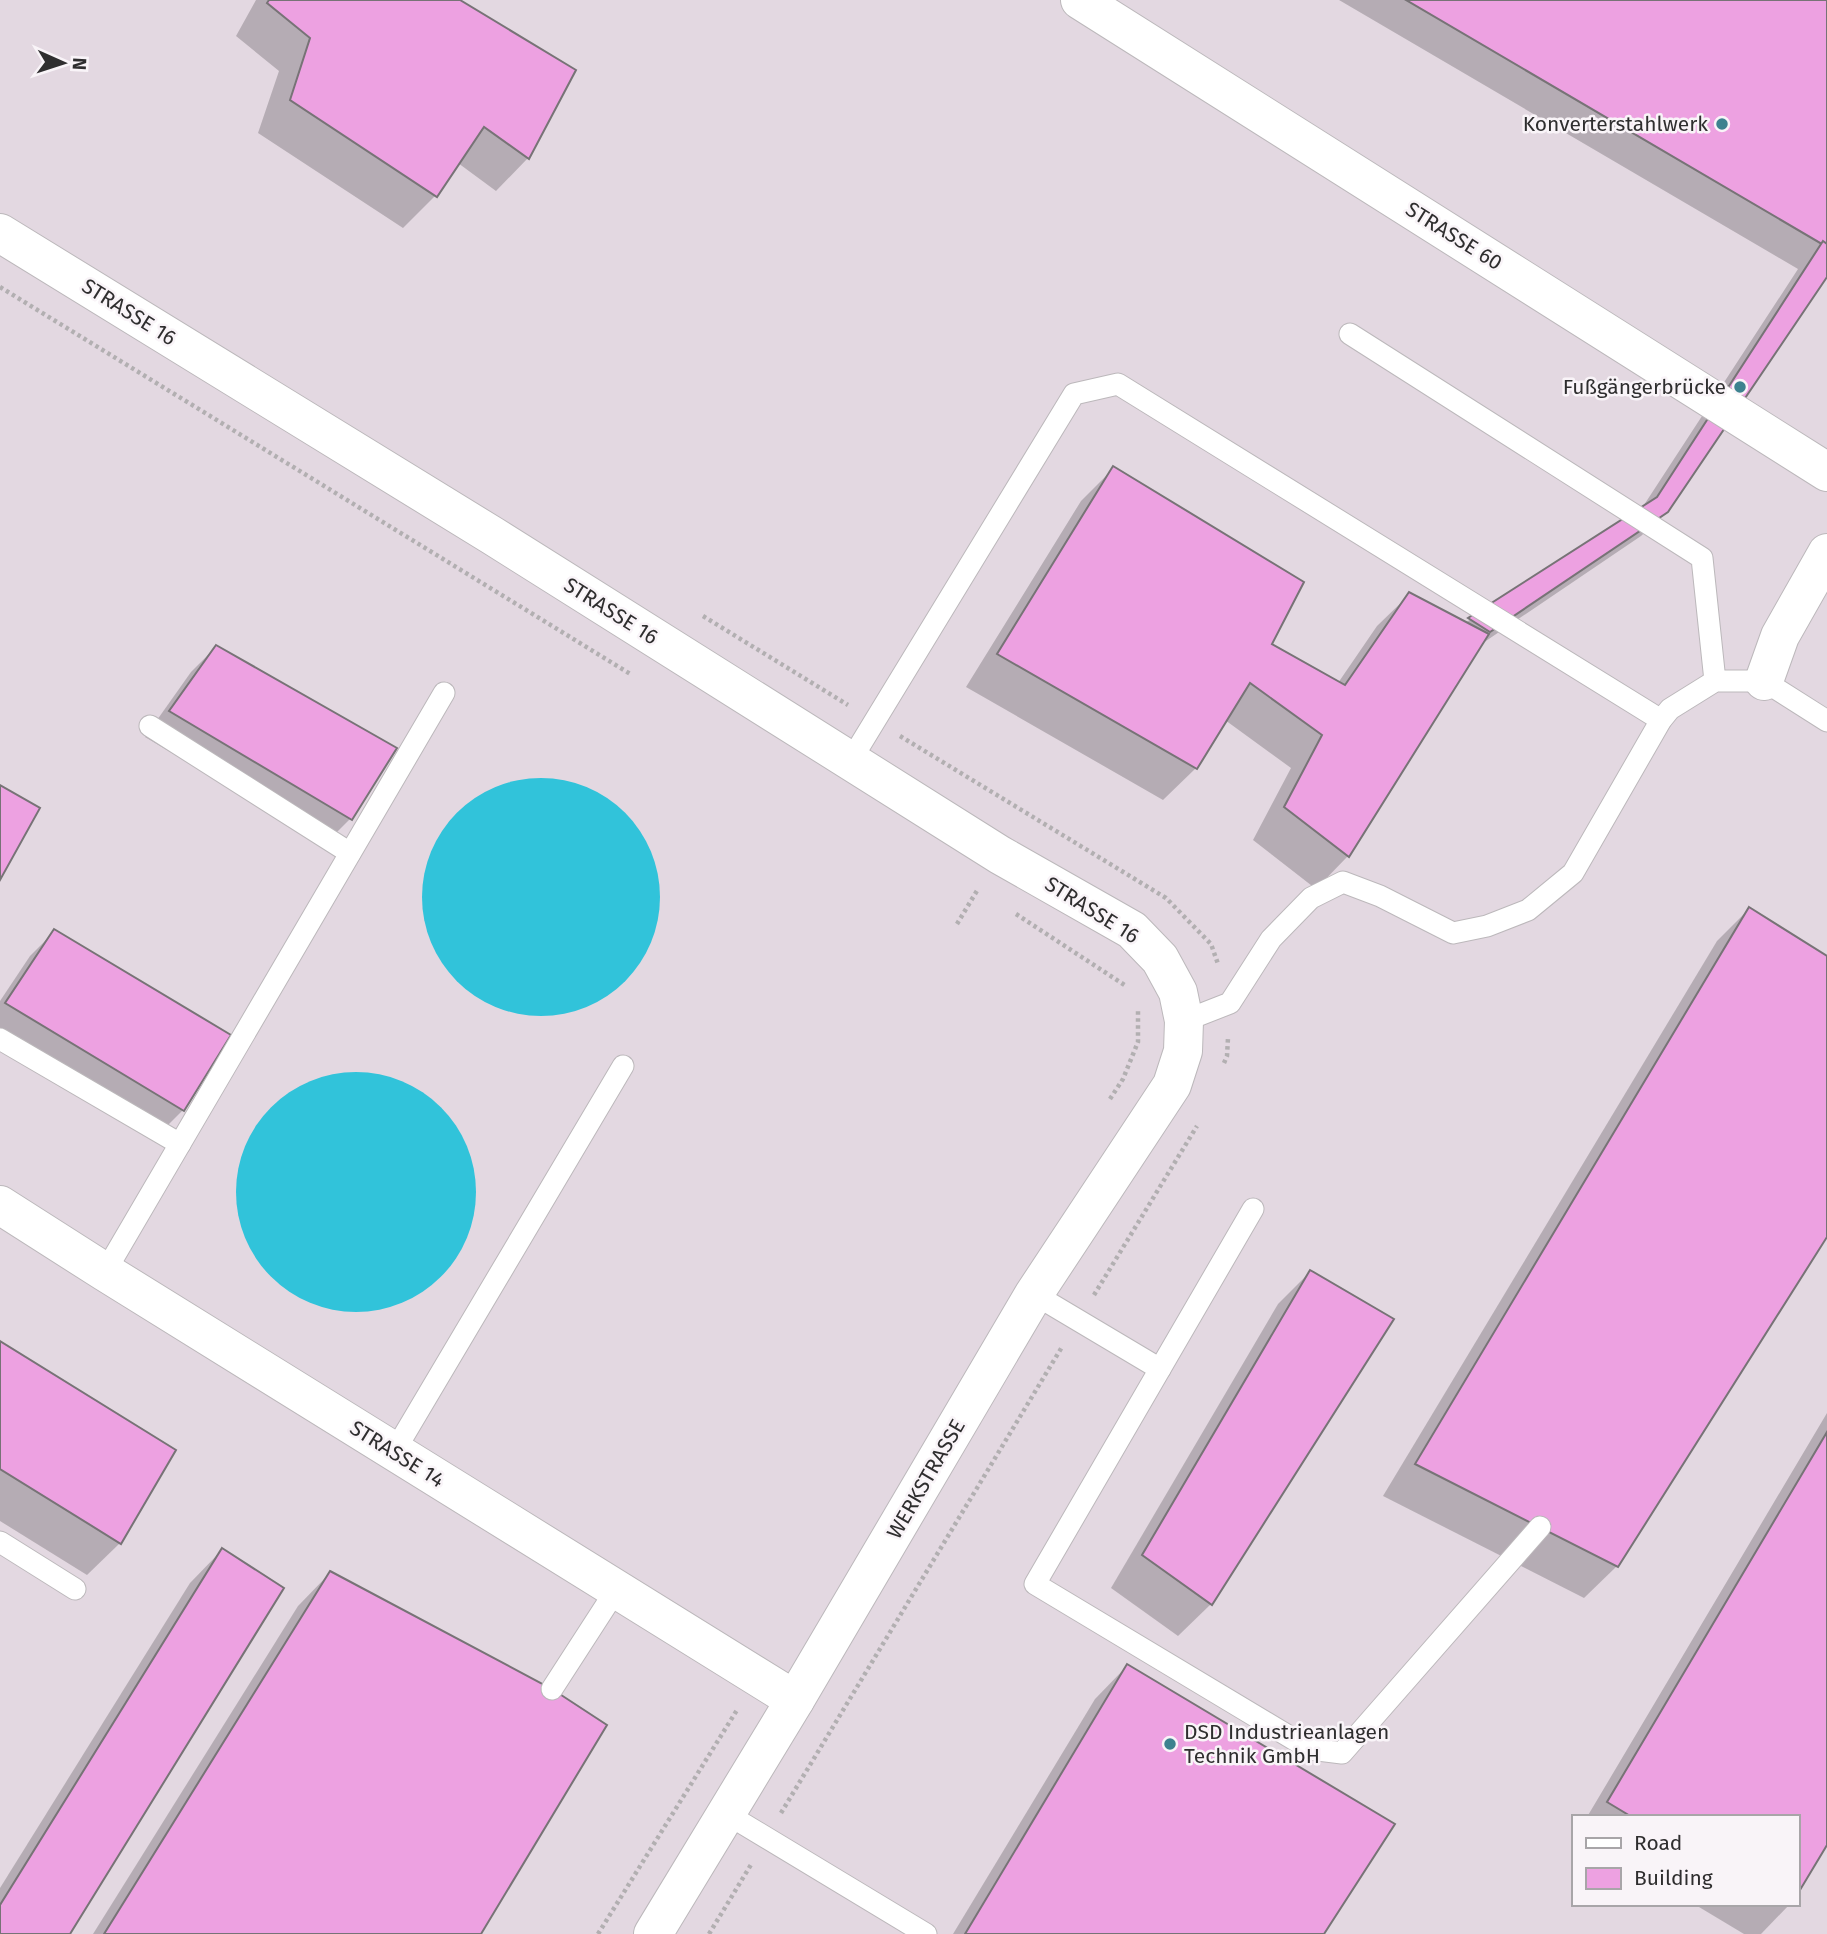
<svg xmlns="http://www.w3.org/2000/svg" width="1827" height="1934" font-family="'Fira Sans',sans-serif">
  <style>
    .built { fill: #e3d8e1; fill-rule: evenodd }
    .water { fill: #31c3da }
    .shadow { fill: #0003 }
    .building { fill: #eda1e1; stroke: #777376; stroke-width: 2 }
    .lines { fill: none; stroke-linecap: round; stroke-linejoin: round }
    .lane-casing { stroke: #bcb8bb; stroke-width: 23 }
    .street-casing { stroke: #bcb8bb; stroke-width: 40 }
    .path { stroke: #b2afb1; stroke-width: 4.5; stroke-dasharray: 3.5 3.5; stroke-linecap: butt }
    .lane { stroke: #fff; stroke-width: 21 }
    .street { stroke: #fff; stroke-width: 38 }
    .poi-dot { fill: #3d828f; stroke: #f9f4f8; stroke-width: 2.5 }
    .labels { text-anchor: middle; stroke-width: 5; stroke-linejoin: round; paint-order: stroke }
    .poi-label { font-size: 21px; fill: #2f2e2f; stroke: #f9f4f8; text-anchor: end }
    .street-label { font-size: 21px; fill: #2f2e2f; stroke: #f9f4f8 }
  </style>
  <rect width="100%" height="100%" fill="#ebe7ea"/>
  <!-- built -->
  <path class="built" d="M0,0h1827v1934h-1827zM1573,1817h224v87h-224z"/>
  <!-- water -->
  <g class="water">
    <circle cx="541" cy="897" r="119"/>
    <circle cx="356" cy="1192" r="120"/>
  </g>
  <!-- shadow -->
  <g class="shadow">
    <path d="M256,0h200l118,71 -46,87 -32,33 -38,-28 -22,32 -33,33 -145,-95 21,-62 -43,-35z"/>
    <path d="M1339,0h488v275l-160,236 -26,25 -161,109 -132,211 -32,33 -63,-49 38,-72 -66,-48 -29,48 -33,32 -197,-113 115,-186 32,-32 156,175 69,39 39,-57 33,-32 55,29 177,-115 156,-239z"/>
    <path d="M216,647l179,102 -45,70 -25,25 -180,-107 46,-65z"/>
    <path d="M1749,909l78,48v277l-210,332 -33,32 -201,-102 334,-555z"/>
    <path d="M54,932l129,178 -25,25 -158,-95v-39l30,-45z"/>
    <path d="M1310,1272l81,48 -180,284 -33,32 -67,-48 167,-284z"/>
    <path d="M0,1343l120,200 -33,32 -87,-54z"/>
    <path d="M1827,1413v429l-30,-25h-210z"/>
    <path d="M222,1550l-154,384h-68v-46l190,-305z"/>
    <path d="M330,1573l149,361h-386l205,-328z"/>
    <path d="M1127,1666l195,268h-369l142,-235z"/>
    <path d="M1694,1904h96l-29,30h-17z"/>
  </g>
  <!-- building -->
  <g class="building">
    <path d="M269,0h191l116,70 -47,89 -45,-32 -47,70 -147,-97 20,-62 -43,-35z"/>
    <path d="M1406,0h421v247z"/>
    <path d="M1823,241l4,3v33l-159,235 -178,120 -22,-14 189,-121z"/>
    <path d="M1113,466l191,116 -32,62 73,41 64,-93 80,42 -140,223 -65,-50 38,-72 -72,-52 -53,86 -200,-115z"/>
    <path d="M216,645l181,103 -45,72 -183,-109z"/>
    <path d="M0,785l40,23 -40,72z"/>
    <path d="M1749,907l78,49v281l-209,330 -203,-103z"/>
    <path d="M54,929l177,106 -47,76 -179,-108z"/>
    <path d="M1310,1270l84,49 -182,286 -70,-50z"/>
    <path d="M0,1341l176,109 -55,94 -121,-75z"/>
    <path d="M1827,1432v413l-30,50v-78h-165l-25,-15z"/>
    <path d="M222,1548l62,40 -214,346h-70v-29z"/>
    <path d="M330,1571l222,118 55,36 -126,209h-377z"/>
    <path d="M1127,1664l268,160 -71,110h-359z"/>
  </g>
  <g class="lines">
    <!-- lane casing -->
    <g class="lane-casing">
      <g id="lane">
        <path d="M1350,334l352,224 13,123"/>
        <path d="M150,726l200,127"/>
        <path d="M851,760l223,-366 44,-10 543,336"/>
        <path d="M1184,1021l46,-18 41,-64 40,-41 32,-16 37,14 73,37 34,-7 41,-16 45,-37 88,-153 9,-11 45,-28h49l63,40"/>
        <path d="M0,1039l180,105"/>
        <path d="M1253,1209l-218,375 275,165 32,4 198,-226"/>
        <path d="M105,1272l339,-579"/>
        <path d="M1034,1294l126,75"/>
        <path d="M394,1452l229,-386"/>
        <path d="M0,1542l75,47"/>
        <path d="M552,1689l64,-99"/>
        <path d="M727,1814l199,120"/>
      </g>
    </g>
    <!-- street casing -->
    <g class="street-casing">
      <g id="street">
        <path d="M1080,0l747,472"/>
        <path d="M0,233l493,303 507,319 132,75 28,29 18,33 6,29 -1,30 -11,34 -138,209 -239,406 -142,234"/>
        <path d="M1764,681l16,-45 47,-83"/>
        <path d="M0,1205l105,67 690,428"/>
      </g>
    </g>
    <!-- path -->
    <g class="path">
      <path d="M0,287l632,388"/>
      <path d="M703,616l145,89"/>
      <path d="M900,736l266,162 45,46 7,20"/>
      <path d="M1016,914l110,72"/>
      <path d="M957,924l21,-35"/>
      <path d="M1224,1063l3,-7 1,-18"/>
      <path d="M1110,1099l13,-20 15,-37v-33"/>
      <path d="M1094,1295l103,-169"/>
      <path d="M781,1813l281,-466"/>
      <path d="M598,1934l139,-224"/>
      <path d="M709,1934l43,-71"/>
    </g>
    <!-- lane -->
    <use href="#lane" class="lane"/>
    <!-- street -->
    <use href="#street" class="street"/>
  </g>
  <!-- markers -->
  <g class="poi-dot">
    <circle cx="1722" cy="124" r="7"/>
    <circle cx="1740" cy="387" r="7"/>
    <circle cx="1170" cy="1744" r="7"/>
  </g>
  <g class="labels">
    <!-- poi labels -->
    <g class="poi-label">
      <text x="1708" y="131">Konverterstahlwerk</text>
      <text x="1726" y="394">Fußgängerbrücke</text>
      <text x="1184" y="1739" text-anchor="start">DSD Industrieanlagen<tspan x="1184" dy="24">Technik GmbH</tspan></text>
    </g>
    <!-- street labels -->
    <g class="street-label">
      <text transform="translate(1454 236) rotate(32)" y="7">STRASSE 60</text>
      <text transform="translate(129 312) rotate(32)" y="7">STRASSE 16</text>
      <text transform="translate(611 611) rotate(32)" y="7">STRASSE 16</text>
      <text transform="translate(1092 910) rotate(32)" y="7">STRASSE 16</text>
      <text transform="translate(397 1454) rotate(32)" y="7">STRASSE 14</text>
      <text transform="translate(926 1479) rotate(-60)" y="7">WERKSTRASSE</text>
    </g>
  </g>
  <!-- legend -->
  <rect x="1572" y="1815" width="228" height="91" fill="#f9f4f8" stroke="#a8a5a8" stroke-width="2"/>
  <rect x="1586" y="1838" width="35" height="10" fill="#ffffff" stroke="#a8a5a8" stroke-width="2"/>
  <text x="1634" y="1850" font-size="21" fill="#2f2e2f">Road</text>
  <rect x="1586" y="1868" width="35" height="21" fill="#eda1e1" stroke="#a8a5a8" stroke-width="2"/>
  <text x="1634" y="1885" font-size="21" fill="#2f2e2f">Building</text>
  <!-- north arrow -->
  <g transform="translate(63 63) rotate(93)" stroke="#f9f4f8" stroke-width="5" paint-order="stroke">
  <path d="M0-5L12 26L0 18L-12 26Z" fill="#2f2e2f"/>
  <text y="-10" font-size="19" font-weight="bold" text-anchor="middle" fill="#2f2e2f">N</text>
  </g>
</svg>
